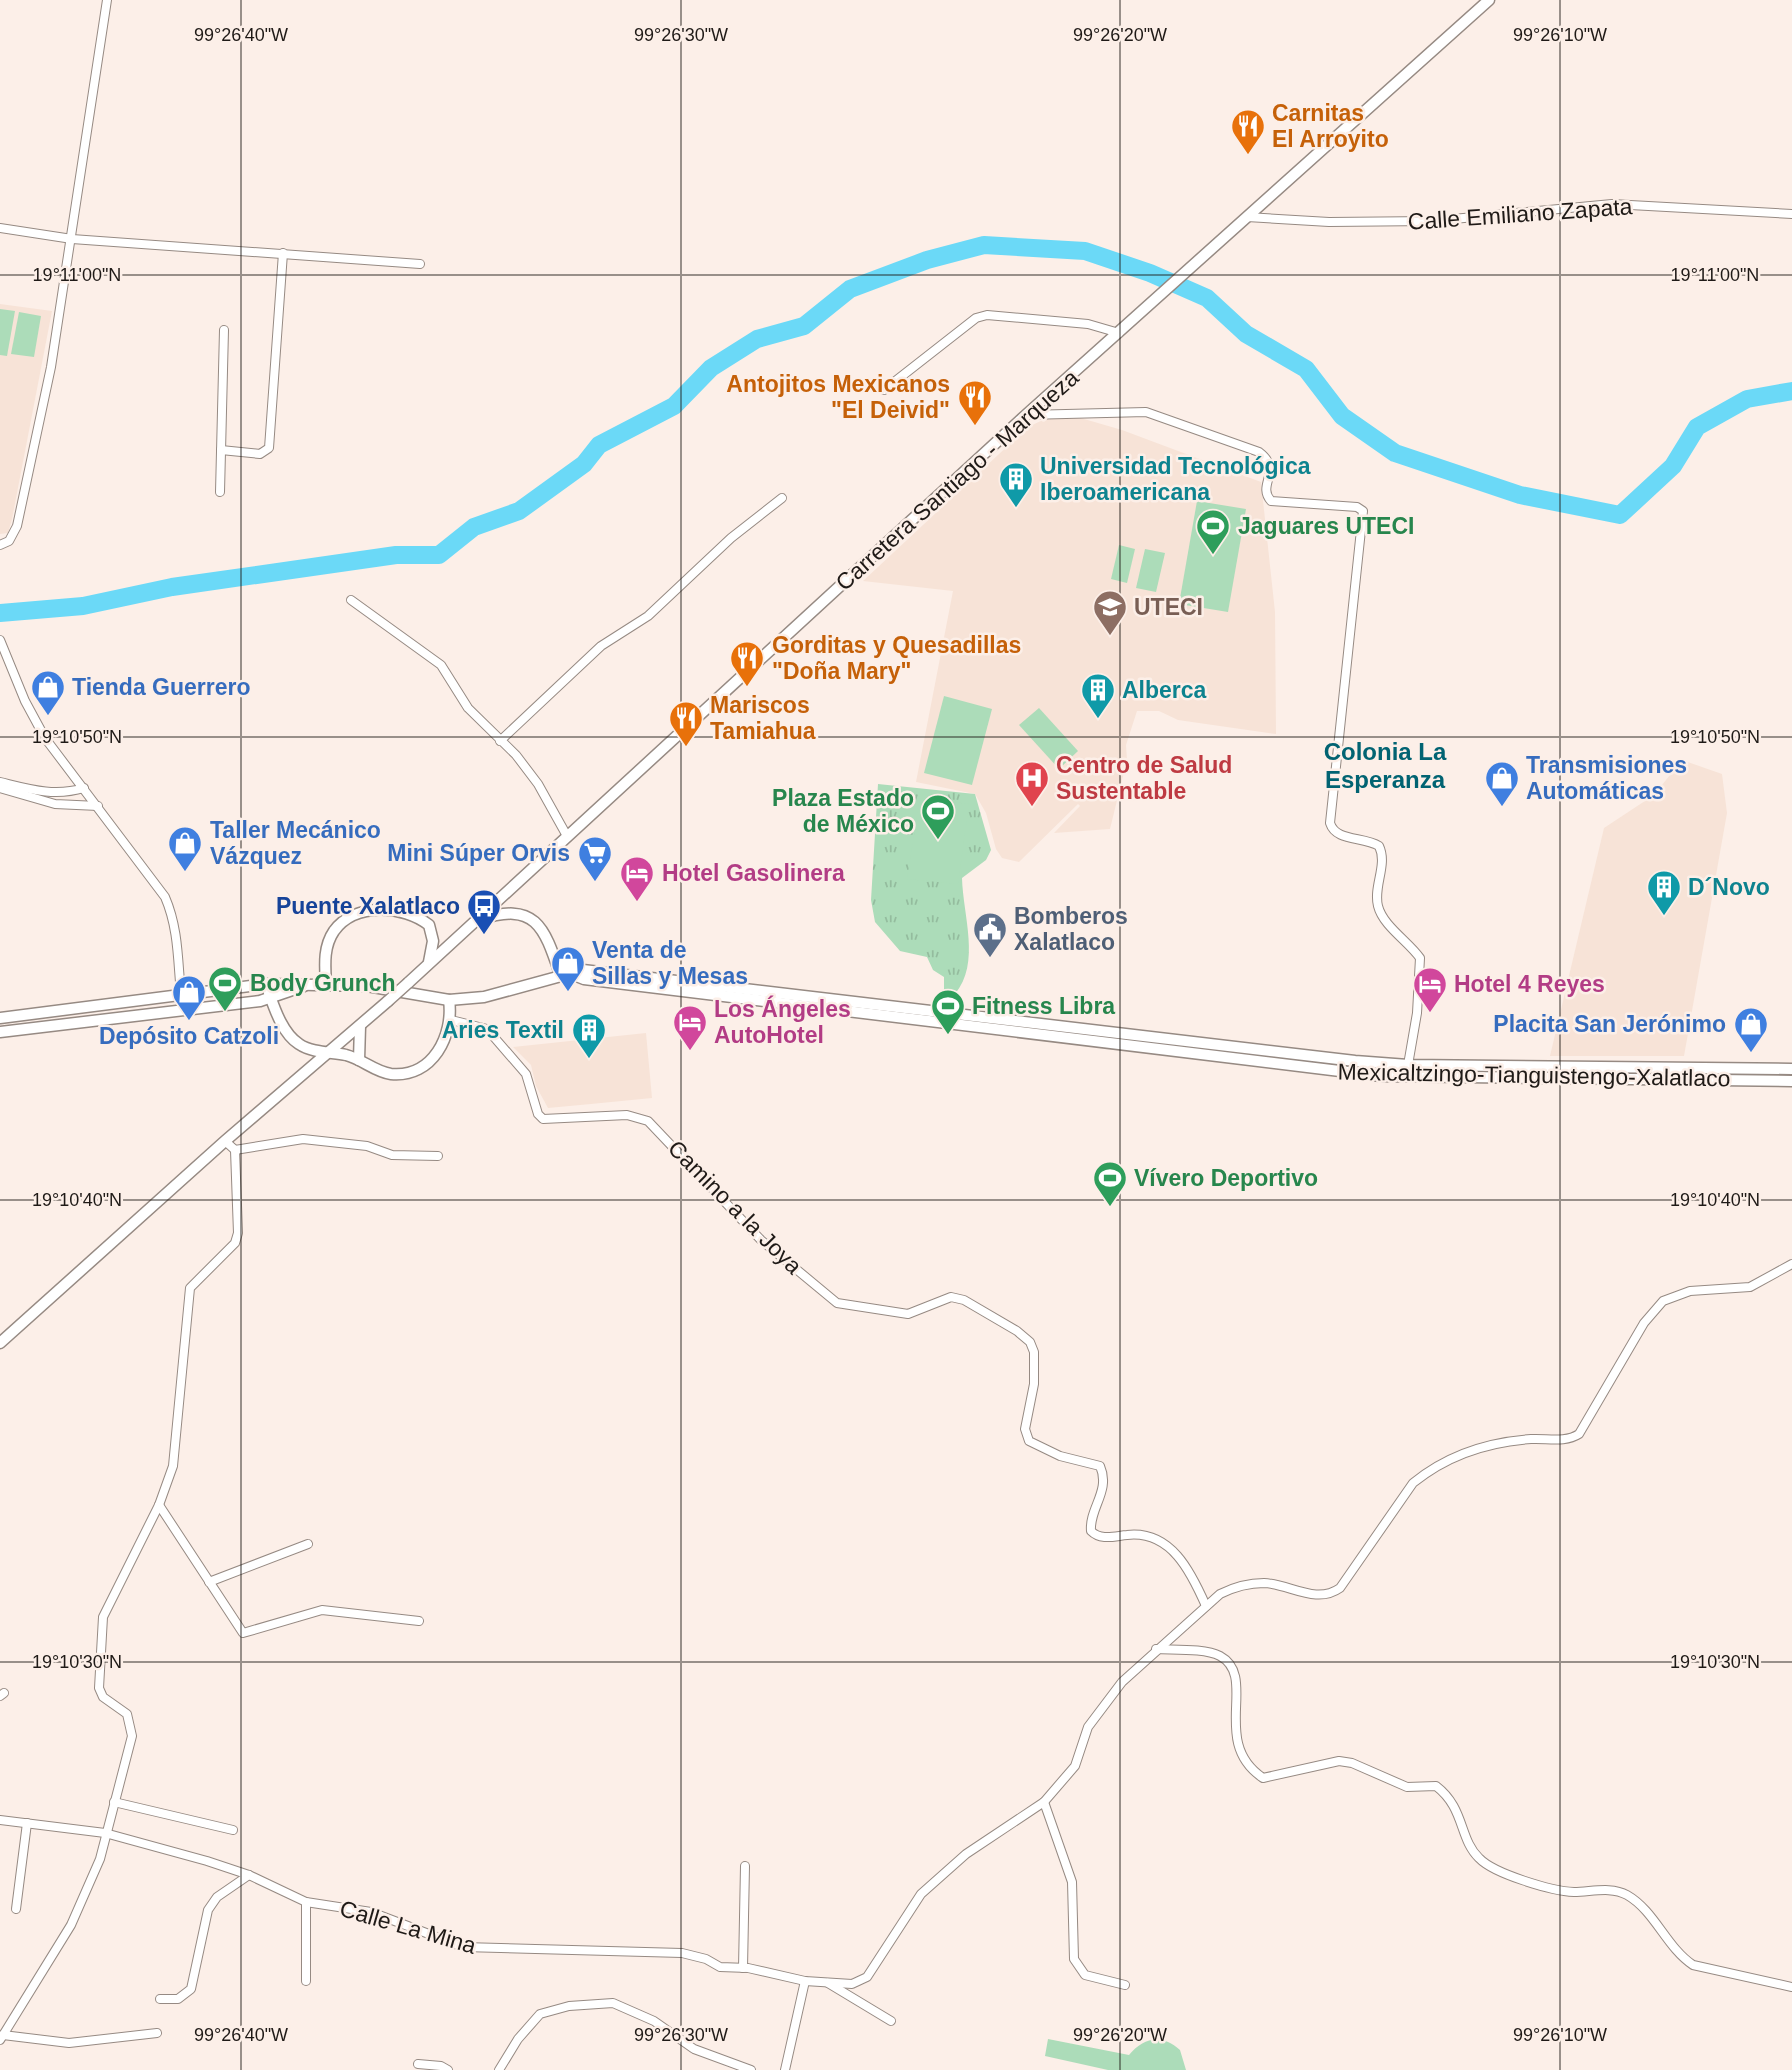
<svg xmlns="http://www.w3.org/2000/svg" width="1792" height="2070" font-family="Arial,sans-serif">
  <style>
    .built { fill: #f7e3d7 }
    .grass { fill: url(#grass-tufts) }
    .pitch { fill: #acdcb9 }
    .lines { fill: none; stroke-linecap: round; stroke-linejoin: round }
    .river { stroke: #6bd9f7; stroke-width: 18 }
    .street-casing { stroke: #968a83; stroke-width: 10 }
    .secondary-casing { stroke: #968a83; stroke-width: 13 }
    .street { stroke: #fff; stroke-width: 8 }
    .secondary { stroke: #fff; stroke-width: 10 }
    .secondary-bridge-casing { stroke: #968a83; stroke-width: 13; stroke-linecap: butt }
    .secondary-bridge { stroke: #fff; stroke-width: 10 }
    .ticks { fill: none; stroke: #1f1a17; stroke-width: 2; stroke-opacity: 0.45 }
    .labels { text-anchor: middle; stroke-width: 5; stroke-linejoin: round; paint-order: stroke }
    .food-label { font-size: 23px; font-weight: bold; fill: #c56008; stroke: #fcefe8; text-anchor: start }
    .street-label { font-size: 23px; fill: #1f1a17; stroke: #fcefe8 }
    .culture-label { font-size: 23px; font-weight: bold; fill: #0d838f; stroke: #fcefe8; text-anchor: start }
    .leisure-label { font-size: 23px; font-weight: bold; fill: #27864d; stroke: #fcefe8; text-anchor: start }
    .education-label { font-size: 23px; font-weight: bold; fill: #785e54; stroke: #fcefe8; text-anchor: start }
    .shop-label { font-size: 23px; font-weight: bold; fill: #366cbe; stroke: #fcefe8; text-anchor: start }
    .health-label { font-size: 23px; font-weight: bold; fill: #be3a42; stroke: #fcefe8; text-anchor: start }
    .hotel-label { font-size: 23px; font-weight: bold; fill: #b23c85; stroke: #fcefe8; text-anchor: start }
    .transit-label { font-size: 23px; font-weight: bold; fill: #164399; stroke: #fcefe8; text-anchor: end }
    .service-label { font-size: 23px; font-weight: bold; fill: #4e5e75; stroke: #fcefe8; text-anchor: start }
    .neighbourhood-label { font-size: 24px; font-weight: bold; fill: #016372; stroke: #fcefe8 }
    .ticks-label { font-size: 18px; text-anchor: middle; fill: #1f1a17; stroke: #fcefe8; stroke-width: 5; stroke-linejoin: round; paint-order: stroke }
  </style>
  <defs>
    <pattern id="grass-tufts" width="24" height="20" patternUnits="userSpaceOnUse" patternTransform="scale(1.75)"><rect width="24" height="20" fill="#acdcb9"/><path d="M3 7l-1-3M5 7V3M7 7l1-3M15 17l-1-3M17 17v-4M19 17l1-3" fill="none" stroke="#94bc9e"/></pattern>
  </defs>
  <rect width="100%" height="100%" fill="#fcefe8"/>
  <!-- built -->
  <g class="built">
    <path d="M0,304l52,7 -40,208 -4,14 -8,1z"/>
    <path d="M1060,412l62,18 139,52 14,130 1,122 -98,-14 -19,-9h-22l-11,34 1,15 -17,69 -56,4 26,-27 -2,-2 -59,58 -17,-4 -6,-9 -10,-36 -11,-19 -59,-12 37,-191 -90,-10 165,-154z"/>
    <path d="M1682,760l40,14 5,39 -43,243h-134l54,-228 50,-33z"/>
    <path d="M646,1033l6,65 -61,6 -43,4 -12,-22 -5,-21 -18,-18z"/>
  </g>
  <!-- grass -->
  <path class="grass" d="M878,784l97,10 16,56 -5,10 -24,18c1,38 19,85 -7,116l-11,-1v-16l-11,-7 -6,-13 -27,-6 -25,-29 -4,-22z"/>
  <!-- pitch -->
  <g class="pitch">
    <path d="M0,309l15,2 -8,45 -7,-1z"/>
    <path d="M19,312l22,4 -7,41 -23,-3z"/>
    <path d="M1197,501l49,8 -18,103 -49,-8z"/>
    <path d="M1119,545l16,4 -8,34 -16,-4z"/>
    <path d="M1145,549l20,4 -9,39 -20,-4z"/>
    <path d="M944,696l48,13 -20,76 -48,-12z"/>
    <path d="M1039,708l39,43 -19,18 -40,-44z"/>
    <path d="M920,798l49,6 -11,80 -51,-5z"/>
    <path d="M1048,2039l81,16c15,-18 33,-21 51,-5l6,20h-78l-63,-14z"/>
  </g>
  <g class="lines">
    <!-- river -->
    <path class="river" d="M0,613l83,-7 89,-19 224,-32h43l35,-28 45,-16 65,-47 15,-19 75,-39 37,-38 46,-29 47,-13 46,-37 77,-29 57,-15 101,6 65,22 57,25 39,36 60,35 36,47 53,37 125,42 100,20 53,-49 24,-39 50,-28 45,-8"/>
    <!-- street casing -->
    <g class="street-casing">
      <g id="street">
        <path d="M1247,217l82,5 103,-1 180,-17 180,10"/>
        <path d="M0,228l72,11 348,25"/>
        <path d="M884,390l92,-72 11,-3 101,9 31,9"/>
        <path d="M1026,415l120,-3 113,40c25,19 -3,32 12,49l86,6 6,4 -33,312c6,19 33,13 49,23 9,19 -6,40 -1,60 5,20 30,35 42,52l-3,55 -9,52"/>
        <path d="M221,450l39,4 9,-6 14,-195"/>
        <path d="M220,492l4,-162"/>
        <path d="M0,545l9,-4 8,-15 34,-159 56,-367"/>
        <path d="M351,600l90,65 27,43 48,47 22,29 29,52"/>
        <path d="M0,640l25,61 20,37 120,159c16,37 12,75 18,113"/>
        <path d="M500,741l101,-95 47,-30 83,-78 51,-40"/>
        <path d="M0,782c29,7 54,15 84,6"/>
        <path d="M0,788l55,16 43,2"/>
        <path d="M451,1020l36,9 39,45 12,40 5,5 84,-4 21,6 113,119 76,63 71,11 43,-17 13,3 53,31 13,11 4,10v32l-9,45 4,12 31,15 40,10c11,25 -11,42 -9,65 10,10 24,5 36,4 44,-5 64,37 79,71"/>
        <path d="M235,1150l68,-11 64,7 25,9 46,1"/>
        <path d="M159,1505l84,128 79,-23 97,11"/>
        <path d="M209,1582l99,-38"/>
        <path d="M1156,1649c18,1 49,-1 64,7 39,21 -11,86 43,122l76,-17 13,2 55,24 29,-1c29,22 23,53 43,72 15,16 73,33 95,34 17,0 37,-6 53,3 28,16 39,52 66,70l99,22"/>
        <path d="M0,1696l4,-3"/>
        <path d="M114,1802l119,28"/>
        <path d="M1044,1802l28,80 2,77 11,16 40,10"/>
        <path d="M0,1820l105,13 102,28 42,14 57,27 65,10 92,35 219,6 24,6 14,8 28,1 57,13 47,3 15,-7 54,-83 45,-40 78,-52 31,-36 13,-39 34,-45 98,-88c14,-7 28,-11 44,-11 26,1 52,22 76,5l73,-105c33,-27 75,-41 118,-44 16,-1 34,4 48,-5l65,-111 19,-22 27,-10 60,-4 42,-23"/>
        <path d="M306,1902v79"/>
        <path d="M16,1909l11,-86"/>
        <path d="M743,1968l2,-102"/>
        <path d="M828,1983l63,38"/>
        <path d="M160,1999h18l13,-10 17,-79 9,-13 32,-22"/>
        <path d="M3,2035l66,8 88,-10"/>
        <path d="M0,2040l71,-115 29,-66 32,-123 -5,-22 -24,-17 -4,-9 4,-71 56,-112 14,-39 17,-178 45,-45 3,-10 -3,-83 -10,-9"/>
        <path d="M418,2064l23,2 7,4"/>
        <path d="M499,2070l19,-31 22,-25 29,-8 44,-3 41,18 40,28 57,21"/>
        <path d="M785,2070l20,-89"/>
      </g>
    </g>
    <!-- secondary casing -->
    <g class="secondary-casing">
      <g id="secondary">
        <path d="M479,920c56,-19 65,6 81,54"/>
        <path d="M569,973l15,6 797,97 411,5"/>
        <path d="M408,983l618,-568 463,-415"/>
        <path d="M326,984c-1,-18 -3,-37 8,-53 21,-29 70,-26 95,-6l4,16 -4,21"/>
        <path d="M269,993c6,17 14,41 30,51 13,9 32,8 47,11 16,4 29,17 45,19 42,4 63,-39 58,-74"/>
        <path d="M0,1018l266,-34 101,2 82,14 35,-3 99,-27 772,91 53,4 384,4"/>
        <path d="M0,1032l260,-31 44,-15"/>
        <path d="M359,1060l1,-34"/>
        <path d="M0,1343l225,-202 163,-140"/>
      </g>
    </g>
    <!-- street -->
    <use href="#street" class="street"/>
    <!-- secondary -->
    <use href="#secondary" class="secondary"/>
    <!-- secondary-bridge casing -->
    <g class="secondary-bridge-casing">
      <path id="secondary-bridge" d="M388,1001l20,-18"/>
    </g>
    <!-- secondary-bridge -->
    <use href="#secondary-bridge" class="secondary-bridge"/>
  </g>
  <!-- ticks -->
  <path class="ticks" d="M241,0v2070M681,0v2070M1120,0v2070M1560,0v2070M0,275h1792M0,737h1792M0,1200h1792M0,1662h1792"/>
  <!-- icons -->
  <defs>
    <g id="restaurant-pin" transform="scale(1.75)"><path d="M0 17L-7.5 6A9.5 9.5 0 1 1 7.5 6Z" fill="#e8710a" stroke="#fcefe8"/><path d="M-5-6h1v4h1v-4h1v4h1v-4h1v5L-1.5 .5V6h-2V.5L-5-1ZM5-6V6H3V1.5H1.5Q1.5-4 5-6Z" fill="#fff"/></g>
    <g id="building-pin" transform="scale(1.75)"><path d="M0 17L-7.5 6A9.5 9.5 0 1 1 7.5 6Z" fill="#0f9aa8" stroke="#fcefe8"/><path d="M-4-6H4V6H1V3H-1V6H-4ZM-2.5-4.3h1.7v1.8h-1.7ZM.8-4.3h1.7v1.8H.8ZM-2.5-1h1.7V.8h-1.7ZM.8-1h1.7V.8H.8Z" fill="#fff"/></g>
    <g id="stadium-pin" transform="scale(1.75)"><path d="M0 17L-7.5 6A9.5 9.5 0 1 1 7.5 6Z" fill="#2e9e5b" stroke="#fcefe8"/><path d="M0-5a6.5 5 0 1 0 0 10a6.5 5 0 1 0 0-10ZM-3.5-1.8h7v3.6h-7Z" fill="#fff"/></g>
    <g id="school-pin" transform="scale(1.75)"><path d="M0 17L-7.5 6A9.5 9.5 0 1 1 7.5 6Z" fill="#8d6e63" stroke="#fcefe8"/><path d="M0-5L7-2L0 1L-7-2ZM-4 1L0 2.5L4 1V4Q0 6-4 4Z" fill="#fff"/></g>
    <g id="shop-pin" transform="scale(1.75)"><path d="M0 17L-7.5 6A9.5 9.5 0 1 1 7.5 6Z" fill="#3f7fe0" stroke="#fcefe8"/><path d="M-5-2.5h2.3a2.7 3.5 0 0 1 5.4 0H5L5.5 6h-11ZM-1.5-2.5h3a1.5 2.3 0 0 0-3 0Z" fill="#fff"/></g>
    <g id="hospital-pin" transform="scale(1.75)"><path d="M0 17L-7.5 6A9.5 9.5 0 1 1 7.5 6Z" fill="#e0444e" stroke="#fcefe8"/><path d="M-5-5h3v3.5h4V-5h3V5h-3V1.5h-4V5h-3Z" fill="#fff"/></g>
    <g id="supermarket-pin" transform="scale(1.75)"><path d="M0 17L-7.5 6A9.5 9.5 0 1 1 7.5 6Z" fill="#3f7fe0" stroke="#fcefe8"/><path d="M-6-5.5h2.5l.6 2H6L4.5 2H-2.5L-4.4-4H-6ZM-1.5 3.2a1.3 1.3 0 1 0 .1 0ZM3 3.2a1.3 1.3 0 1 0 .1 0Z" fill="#fff"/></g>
    <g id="hotel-pin" transform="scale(1.75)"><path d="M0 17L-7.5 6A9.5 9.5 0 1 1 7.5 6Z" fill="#d1479c" stroke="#fcefe8"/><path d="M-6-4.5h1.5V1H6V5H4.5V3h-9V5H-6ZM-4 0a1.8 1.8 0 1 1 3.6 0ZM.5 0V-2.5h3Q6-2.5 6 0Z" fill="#fff"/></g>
    <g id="bus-pin" transform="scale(1.75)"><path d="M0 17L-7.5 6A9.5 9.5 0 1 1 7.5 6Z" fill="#1a4fb4" stroke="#fcefe8"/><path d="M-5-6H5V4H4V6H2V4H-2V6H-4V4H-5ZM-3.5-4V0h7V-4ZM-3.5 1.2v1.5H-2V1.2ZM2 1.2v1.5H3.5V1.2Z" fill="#fff"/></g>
    <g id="civic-pin" transform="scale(1.75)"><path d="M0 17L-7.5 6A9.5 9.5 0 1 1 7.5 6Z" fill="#5c6f8a" stroke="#fcefe8"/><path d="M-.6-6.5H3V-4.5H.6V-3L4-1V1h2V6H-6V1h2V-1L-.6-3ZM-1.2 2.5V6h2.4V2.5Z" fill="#fff"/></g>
  </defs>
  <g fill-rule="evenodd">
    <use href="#restaurant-pin" x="1248" y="126"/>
    <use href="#restaurant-pin" x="975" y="397"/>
    <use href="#building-pin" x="1016" y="479"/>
    <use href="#stadium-pin" x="1213" y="526"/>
    <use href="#school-pin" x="1110" y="607"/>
    <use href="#restaurant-pin" x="747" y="658"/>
    <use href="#shop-pin" x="48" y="687"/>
    <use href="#building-pin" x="1098" y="690"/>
    <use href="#restaurant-pin" x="686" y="718"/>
    <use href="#hospital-pin" x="1032" y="778"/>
    <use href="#shop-pin" x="1502" y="778"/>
    <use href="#stadium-pin" x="938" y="811"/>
    <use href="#shop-pin" x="185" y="843"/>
    <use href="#supermarket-pin" x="595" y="853"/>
    <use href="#hotel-pin" x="637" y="873"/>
    <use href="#building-pin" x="1664" y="887"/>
    <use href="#bus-pin" x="484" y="906"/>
    <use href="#civic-pin" x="990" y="929"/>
    <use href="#shop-pin" x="568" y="963"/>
    <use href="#stadium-pin" x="225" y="983"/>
    <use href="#hotel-pin" x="1430" y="984"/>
    <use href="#shop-pin" x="189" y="992"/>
    <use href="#stadium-pin" x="948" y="1006"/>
    <use href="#hotel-pin" x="690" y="1022"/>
    <use href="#shop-pin" x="1751" y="1024"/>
    <use href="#building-pin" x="589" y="1030"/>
    <use href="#stadium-pin" x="1110" y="1178"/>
  </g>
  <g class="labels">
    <!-- food labels -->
    <g class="food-label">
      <text x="1272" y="121">Carnitas<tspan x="1272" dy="26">El Arroyito</tspan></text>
      <text x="950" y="392" text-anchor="end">Antojitos Mexicanos<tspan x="950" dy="26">"El Deivid"</tspan></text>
      <text x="772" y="653">Gorditas y Quesadillas<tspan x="772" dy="26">"Doña Mary"</tspan></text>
      <text x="710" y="713">Mariscos<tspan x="710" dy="26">Tamiahua</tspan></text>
    </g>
    <!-- street labels -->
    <g class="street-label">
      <text transform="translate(1520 214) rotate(-4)" y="8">Calle Emiliano Zapata</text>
      <text transform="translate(957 480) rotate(-42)" y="8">Carretera Santiago - Marqueza</text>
      <text transform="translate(1534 1075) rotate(1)" y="8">Mexicaltzingo-Tianguistengo-Xalatlaco</text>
      <text transform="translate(735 1207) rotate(45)" y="8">Camino a la Joya</text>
      <text transform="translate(408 1927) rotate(16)" y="8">Calle La Mina</text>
    </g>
    <!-- culture labels -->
    <g class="culture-label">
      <text x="1040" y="474">Universidad Tecnológica<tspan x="1040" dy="26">Iberoamericana</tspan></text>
      <text x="1122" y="698">Alberca</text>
      <text x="1688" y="895">D´Novo</text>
      <text x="564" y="1038" text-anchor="end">Aries Textil</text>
    </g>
    <!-- leisure labels -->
    <g class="leisure-label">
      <text x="1238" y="534">Jaguares UTECI</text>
      <text x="914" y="806" text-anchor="end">Plaza Estado<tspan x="914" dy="26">de México</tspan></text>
      <text x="250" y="991">Body Grunch</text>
      <text x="972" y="1014">Fitness Libra</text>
      <text x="1134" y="1186">Vívero Deportivo</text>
    </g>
    <!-- education labels -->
    <g class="education-label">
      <text x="1134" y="615">UTECI</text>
    </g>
    <!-- shop labels -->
    <g class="shop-label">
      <text x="72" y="695">Tienda Guerrero</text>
      <text x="1526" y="773">Transmisiones<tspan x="1526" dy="26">Automáticas</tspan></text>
      <text x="210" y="838">Taller Mecánico<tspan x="210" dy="26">Vázquez</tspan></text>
      <text x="570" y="861" text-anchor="end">Mini Súper Orvis</text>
      <text x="592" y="958">Venta de<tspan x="592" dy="26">Sillas y Mesas</tspan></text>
      <text x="1726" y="1032" text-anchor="end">Placita San Jerónimo</text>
      <text x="189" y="1044" text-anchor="middle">Depósito Catzoli</text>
    </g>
    <!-- health labels -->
    <g class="health-label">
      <text x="1056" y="773">Centro de Salud<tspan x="1056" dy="26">Sustentable</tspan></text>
    </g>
    <!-- hotel labels -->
    <g class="hotel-label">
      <text x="662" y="881">Hotel Gasolinera</text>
      <text x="1454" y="992">Hotel 4 Reyes</text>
      <text x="714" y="1017">Los Ángeles<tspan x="714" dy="26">AutoHotel</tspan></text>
    </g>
    <!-- transit labels -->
    <g class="transit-label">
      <text x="460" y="914">Puente Xalatlaco</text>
    </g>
    <!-- service labels -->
    <g class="service-label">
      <text x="1014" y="924">Bomberos<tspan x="1014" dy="26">Xalatlaco</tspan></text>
    </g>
    <!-- neighbourhood labels -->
    <g class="neighbourhood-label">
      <text x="1385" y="760">Colonia La<tspan x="1385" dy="28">Esperanza</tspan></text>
    </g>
  </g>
  <g class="ticks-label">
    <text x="241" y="41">99°26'40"W</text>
    <text x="681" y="41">99°26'30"W</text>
    <text x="1120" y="41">99°26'20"W</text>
    <text x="1560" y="41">99°26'10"W</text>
    <text x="77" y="281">19°11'00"N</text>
    <text x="1715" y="281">19°11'00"N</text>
    <text x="77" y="743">19°10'50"N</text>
    <text x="1715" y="743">19°10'50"N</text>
    <text x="77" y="1206">19°10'40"N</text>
    <text x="1715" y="1206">19°10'40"N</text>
    <text x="77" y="1668">19°10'30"N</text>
    <text x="1715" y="1668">19°10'30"N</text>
    <text x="241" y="2041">99°26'40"W</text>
    <text x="681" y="2041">99°26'30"W</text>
    <text x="1120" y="2041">99°26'20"W</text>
    <text x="1560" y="2041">99°26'10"W</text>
  </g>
</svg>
